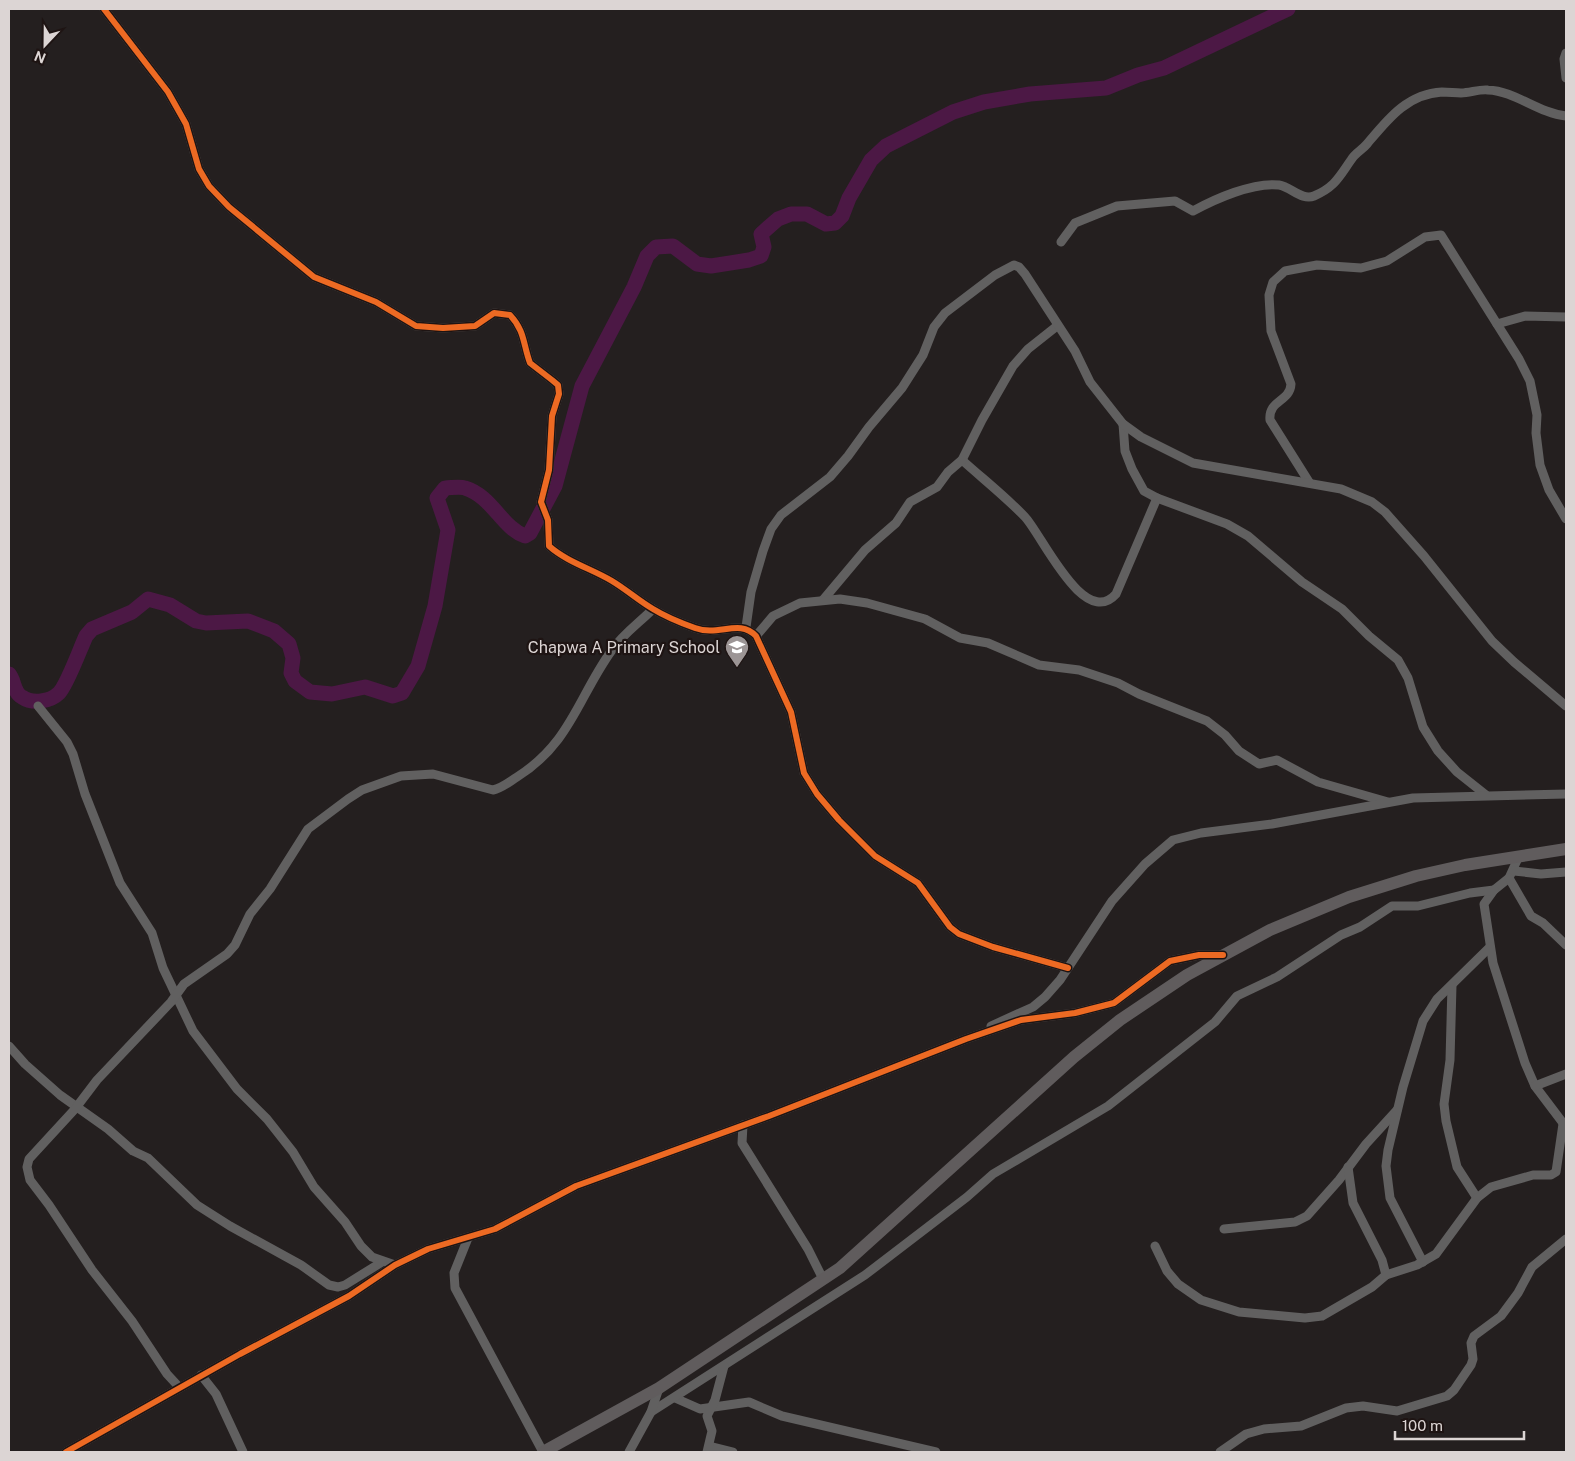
<svg xmlns="http://www.w3.org/2000/svg" width="1575" height="1461" font-family="'Public Sans',sans-serif">
  <style>
    .lines { fill: none; stroke-linecap: round; stroke-linejoin: round }
    .river { stroke: #4c1845; stroke-width: 15 }
    .minor { stroke: #616060; stroke-width: 9 }
    .highway { stroke: #605c5d; stroke-width: 12 }
    .cycleway-casing { stroke: #1e1413; stroke-width: 9 }
    .cycleway { stroke: #ed6a23; stroke-width: 6 }
    .labels { text-anchor: middle; stroke-width: 4.5; stroke-linejoin: round; paint-order: stroke }
    .poi-label { font-size: 16px; fill: #dcd5d4; stroke: #1e1413; text-anchor: end }
  </style>
  <rect width="100%" height="100%" fill="#241f1f"/>
  <g class="lines">
    <!-- river -->
    <path class="river" d="M9,674c6,7 4,18 13,23 10,7 28,5 37,-4 8,-8 21,-44 27,-57l6,-7 40,-17 16,-13 22,6 26,16 10,2 42,-2 26,10 15,13 4,14 -2,15 4,8 15,11 22,2 33,-7 28,9 9,-3 16,-27 17,-60 13,-76 -11,-32 8,-10c6,0 14,-2 20,0 27,8 37,40 60,48l5,-3 25,-47 27,-100 52,-99 13,-31 9,-9 17,-1 24,18 14,2 38,-6 12,-4 3,-9 -3,-13 17,-15 13,-5h16l19,10 9,-1 7,-7 7,-18 22,-38 15,-14 67,-34 31,-10 46,-8 76,-6 32,-13 26,-7 124,-59"/>
    <!-- minor -->
    <g class="minor">
      <path d="M104,9l64,83 18,32 13,45 10,17 20,21 85,70 62,25 40,24 27,2 32,-2 19,-13 16,2c15,16 13,29 20,48l22,17 6,5 1,9 -7,22 -3,54 -8,32 7,18 1,26c18,16 43,23 63,35 15,9 27,20 41,28 13,8 28,14 42,19 24,9 44,-10 61,8l35,76 13,61 13,21 22,26 36,36 43,27 32,44 9,7 34,13 75,21"/>
      <path d="M1566,53l-2,6 2,19"/>
      <path d="M1061,242l14,-19 42,-17 58,-5 18,10c22,-12 60,-29 86,-26 12,2 23,16 35,11 21,-9 25,-19 37,-36 4,-7 11,-10 16,-16 21,-25 40,-50 75,-52 7,0 13,1 19,1 9,0 18,-4 27,-3 27,1 50,23 78,26"/>
      <path d="M1497,324l28,-8 41,1"/>
      <path d="M1123,424l2,27 7,18 12,22 13,7 70,26 21,12 54,46 40,27 27,27 29,24 10,18 15,49 15,24 19,21 29,23"/>
      <path d="M962,460c21,19 44,37 63,57 17,18 59,113 91,77l41,-96"/>
      <path d="M1309,482l-39,-62c-2,-20 20,-18 21,-36l-20,-53 -2,-36 4,-13 12,-11 32,-6 44,3 26,-7 38,-24 16,-2 78,124 11,22 7,34 -1,18 4,32 9,25 17,29"/>
      <path d="M823,600l42,-50 31,-27 14,-21 27,-15 11,-15 14,-12 20,-40 31,-54 15,-17 29,-23"/>
      <path d="M746,627l5,-35 12,-41 8,-22 10,-14 49,-38 18,-21 21,-29 33,-39 21,-33 11,-28 11,-14 50,-38 19,-10 5,2 6,7 50,77 15,31 33,42 18,13 52,26 148,26 31,13 13,10 39,44 68,85 22,21 52,44"/>
      <path d="M756,636l17,-20 27,-13 40,-4 27,4 58,16 35,19 28,5 51,22 40,5 39,13 21,11 68,27 18,14 14,16 20,13 18,-4 41,22 70,20"/>
      <path d="M38,706l29,36 6,12 12,40 35,89 32,50 11,35 30,63 44,58 30,30 26,33 21,35 31,35 16,24 11,11 23,8"/>
      <path d="M1519,856l-10,22 -15,12 -10,14 9,59 32,100 10,23 31,41"/>
      <path d="M1514,871l27,3 25,-2"/>
      <path d="M1509,878l22,38 12,7 23,22"/>
      <path d="M1452,985l-2,75 -6,44 2,17 11,46 20,31"/>
      <path d="M991,1026l42,-19 12,-10 15,-17 52,-79 33,-37 28,-24 28,-7 71,-9 141,-26 153,-4"/>
      <path d="M9,1046l16,18 35,31 48,34 25,22 15,7 49,47 33,21 71,39 28,20 9,2 7,-2 37,-23"/>
      <path d="M1535,1086l31,-12"/>
      <path d="M743,1125l-1,18 66,106 15,30"/>
      <path d="M1224,1229l71,-7 12,-6 32,-36 27,-36 31,-34"/>
      <path d="M468,1238l-14,35 1,15 88,164"/>
      <path d="M1155,1246l12,25 11,13 23,16 38,12 66,6 17,-2 50,-29 14,-12 -4,-15 -29,-57 -5,-36"/>
      <path d="M1423,1262l-33,-64 -4,-32 2,-16 15,-63 20,-66 14,-22 53,-52"/>
      <path d="M1386,1275l31,-10 19,-11 41,-56 14,-11 42,-12h18l5,-3 7,-48"/>
      <path d="M201,1375l15,19 27,58"/>
      <path d="M179,1387l-12,-13 -35,-53 -40,-51 -43,-65 -19,-25 -3,-13 2,-8 46,-50 22,-29 74,-78 13,-18 43,-30 8,-9 15,-31 20,-25 38,-60 40,-30 14,-9 39,-14 32,-2 60,16c9,-2 16,-8 24,-13 54,-34 61,-80 95,-127 11,-16 27,-27 41,-41"/>
      <path d="M675,1398l25,11 49,-7 33,14 154,36"/>
      <path d="M651,1412l214,-137 102,-78 26,-23 115,-68 107,-84 22,-26 40,-19 64,-42 19,-8 32,-21h26l52,-13 24,-3"/>
      <path d="M709,1446l24,6"/>
      <path d="M66,1452l174,-98 109,-58 46,-31 33,-16 67,-20 81,-43 193,-70 197,-77 55,-19 54,-7 39,-10 56,-42 29,-6h24"/>
      <path d="M629,1452l22,-40 8,-24"/>
      <path d="M707,1452l5,-21 -5,-15 8,-16 9,-34"/>
      <path d="M1220,1452l26,-18 18,-5 37,-3 45,-18 17,-2 34,5 50,-15 7,-6 17,-25 2,-6 -2,-16 3,-7 27,-20 17,-23 14,-26 34,-28"/>
    </g>
    <!-- highway -->
    <path class="highway" d="M543,1452l116,-64 181,-120 234,-211 46,-37 67,-45 83,-45 79,-33 67,-21 49,-11 101,-16"/>
    <!-- cycleway casing -->
    <g class="cycleway-casing">
      <g id="cycleway">
        <path d="M104,9l64,83 18,32 13,45 10,17 20,21 85,70 62,25 40,24 27,2 32,-2 19,-13 16,2c15,16 13,29 20,48l22,17 6,5 1,9 -7,22 -3,54 -8,32 7,18 1,26c18,16 43,23 63,35 15,9 27,20 41,28 13,8 28,14 42,19 24,9 44,-10 61,8l35,76 13,61 13,21 22,26 36,36 43,27 32,44 9,7 34,13 75,21"/>
        <path d="M66,1452l174,-98 109,-58 46,-31 33,-16 67,-20 81,-43 193,-70 197,-77 55,-19 54,-7 39,-10 56,-42 29,-6h24"/>
      </g>
    </g>
    <!-- cycleway -->
    <use href="#cycleway" class="cycleway"/>
  </g>
  <!-- icons -->
  <defs>
    <g id="school-pin" transform="scale(1.25)"><path d="M0 17L-7.5 6A9.5 9.5 0 1 1 7.5 6Z" fill="#9c9595" stroke="#1e1413"/><path d="M0-5L7-2L0 1L-7-2ZM-4 1L0 2.5L4 1V4Q0 6-4 4Z" fill="#fff"/></g>
  </defs>
  <g fill-rule="evenodd">
    <use href="#school-pin" x="737" y="647"/>
  </g>
  <g class="labels">
    <!-- poi labels -->
    <g class="poi-label">
      <text x="720" y="653">Chapwa A Primary School</text>
    </g>
  </g>
  <!-- border -->
  <rect width="1575" height="1461" fill="none" stroke="#dcd5d4" stroke-width="20"/>
  <!-- north arrow -->
  <g transform="translate(45 45) rotate(202)" stroke="#1e1413" stroke-width="4" paint-order="stroke">
  <path d="M0-4L9 19L0 12L-9 19Z" fill="#dcd5d4"/>
  <text y="-8" font-size="14" font-weight="bold" text-anchor="middle" fill="#dcd5d4">N</text>
  </g>
  <!-- scale -->
  <path d="M1395 1431v8h129v-8" fill="none" stroke="#dcd5d4" stroke-width="2.5"/>
  <text x="1402" y="1431" font-size="15" fill="#dcd5d4" stroke="#1e1413" stroke-width="4" paint-order="stroke">100 m</text>
</svg>
